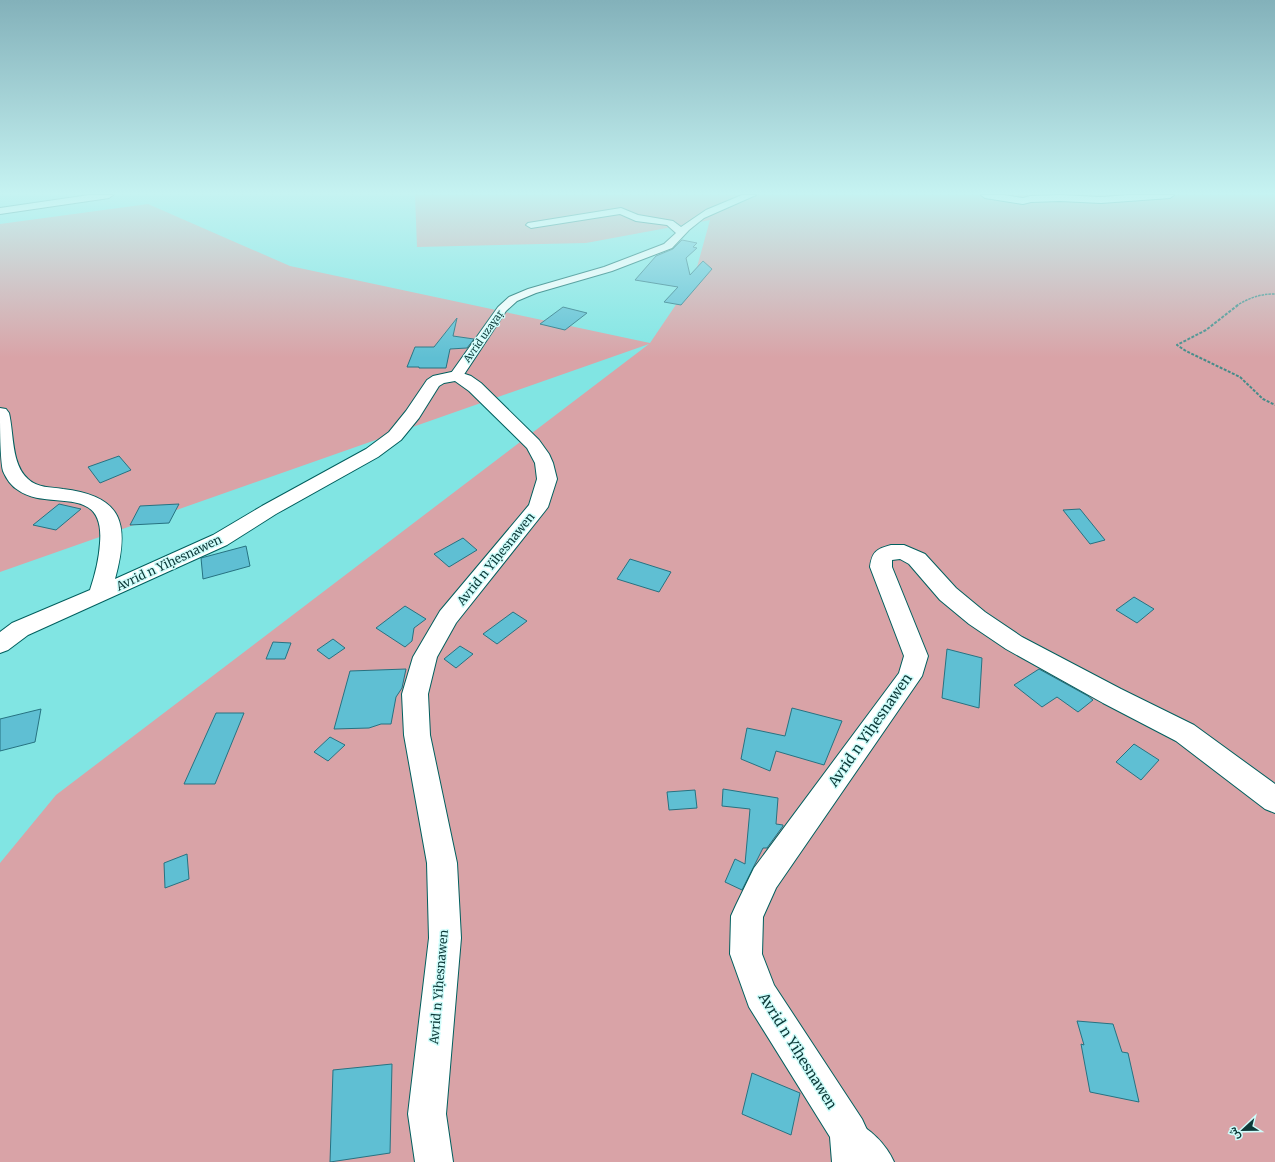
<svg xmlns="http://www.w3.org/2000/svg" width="1275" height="1162" font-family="Merriweather,Vazirmatn,serif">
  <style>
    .green { fill: #d9a3a7 }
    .building { fill: #5fbfd3; stroke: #277281 }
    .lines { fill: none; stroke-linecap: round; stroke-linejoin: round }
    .minor-casing { stroke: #005f5e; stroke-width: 2 }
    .tertiary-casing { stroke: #005f5e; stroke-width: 2 }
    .path-far1 { stroke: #448b89; stroke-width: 1.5; stroke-dasharray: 2.5 1; stroke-linecap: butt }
    .path { stroke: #448b89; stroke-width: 2; stroke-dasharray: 3 1.5; stroke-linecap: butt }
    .minor { fill: #fff; fill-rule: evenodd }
    .tertiary { fill: #fff; fill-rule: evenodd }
    .labels { text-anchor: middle; stroke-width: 3; stroke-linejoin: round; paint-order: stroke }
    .far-street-label { font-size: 10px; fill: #0c3938; stroke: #cffdfb }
    .street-label { font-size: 12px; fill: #0c3938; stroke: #cffdfb }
    .near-street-label { font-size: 14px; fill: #0c3938; stroke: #cffdfb }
  </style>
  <rect width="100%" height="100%" fill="#81e5e3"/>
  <!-- green -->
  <path class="green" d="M415,195h860v967h-1275v-299l56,-68 593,-451 -649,228v-348l148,-20 142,62 360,77 44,-65 16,-58 -124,23 -169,4z"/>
  <!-- building -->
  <g class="building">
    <path d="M682,240l15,3 -4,4 4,1 -11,10 4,17 13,-14 9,8 -31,36 -17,-3 14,-15 -43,-7 21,-24 17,-7z"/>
    <path d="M563,307l24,6 -22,17 -25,-6z"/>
    <path d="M457,318l-4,18 21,3 -7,9 -17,1 -4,19h-27v-1h-12l8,-20h19z"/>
    <path d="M119,456l12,14 -31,13 -12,-16z"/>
    <path d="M59,504l22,5 -25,21 -23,-5z"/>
    <path d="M179,504l-10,19 -39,2 10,-19z"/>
    <path d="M1080,509l25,31 -15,4 -27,-34z"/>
    <path d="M463,538l14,12 -28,17 -15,-13z"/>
    <path d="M246,546l4,20 -47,13 -2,-21z"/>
    <path d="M630,559l41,13 -12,20 -42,-13z"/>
    <path d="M1134,597l20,12 -17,14 -21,-13z"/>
    <path d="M405,606l21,13 -12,9 -2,13 -7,6 -29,-19z"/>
    <path d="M513,612l14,9 -30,23 -14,-10z"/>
    <path d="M333,639l12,9 -16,11 -12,-9z"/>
    <path d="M273,642l18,1 -6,16h-19z"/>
    <path d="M460,646l13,8 -17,14 -12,-9z"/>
    <path d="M947,649l35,9 -3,50 -37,-10z"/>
    <path d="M406,669l-4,19 -6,9 -5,27h-10l-12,4 -35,1 16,-58z"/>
    <path d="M1039,669l49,27 5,4 -15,12 -21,-15 -15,10 -28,-22z"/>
    <path d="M792,708l50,13 -18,44 -48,-14 -6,20 -29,-12 6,-31 38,8z"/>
    <path d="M41,709l-6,33 -35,9v-32z"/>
    <path d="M216,713h28l-29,71h-31z"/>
    <path d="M330,737l15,8 -17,16 -14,-9z"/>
    <path d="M1134,744l25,16 -18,20 -25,-18z"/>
    <path d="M723,789l55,9 -2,26 7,1v1l-16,22h-4l-21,42 -17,-8 10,-23 10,5 5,-55 -28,-3z"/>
    <path d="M695,790l2,18 -28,2 -2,-18z"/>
    <path d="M187,854l2,25 -24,9 -1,-25z"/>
    <path d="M1077,1021l36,3 9,28 6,1 11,49 -49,-10 -9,-48 3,1z"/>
    <path d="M392,1064l-2,89 -60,9 3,-92z"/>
    <path d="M752,1073l48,20 -9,42 -49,-21z"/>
  </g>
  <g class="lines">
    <!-- minor casing -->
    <g class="minor-casing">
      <g id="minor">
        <path d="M89,195h24l-4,3 -109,16v-6z"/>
        <path d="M742,195h14l-52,23 -15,12 -17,18 -60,23 -76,22 -19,8 -11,10 -45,68h-10l-2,-3 49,-69 11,-10 19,-8 76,-22 60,-23 12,-11 -9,-8 -31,-4 -16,-7 -89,14 -5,-3 2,-2 93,-15 17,7 35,6 8,6 25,-17z"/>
        <path d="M981,195h23l19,3 7,-2 30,-1 41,2 28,-2h45l-4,3 -69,5 -41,-2 -29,1 -8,2 -38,-6z"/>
        <path d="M852,1121c18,7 34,23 42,41h-38l-15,-15 -4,-11 4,-11z"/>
      </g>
    </g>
    <!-- tertiary casing -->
    <g class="tertiary-casing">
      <g id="tertiary">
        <path d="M456,371l15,5 10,7 58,57 10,14 4,9 4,16 -9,28 -3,4 -89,112 -19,34 -9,37 2,41 27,128 4,75 -15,176 7,48h-38l-7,-48 21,-176 -2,-75 -23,-128 -2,-41 11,-37 27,-46 89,-106 8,-26 -2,-16 -8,-15 -58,-57 -14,-10 -11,2 -5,3 -20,32 -18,22 -23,17 -102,57 -49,31 -199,90 -20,15 -8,3v-21l12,-9 78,-33c5,-15 9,-31 10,-47 5,-61 -52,-31 -82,-53 -7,-4 -12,-12 -15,-19 -3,-13 -3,-47 -3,-63l6,1 3,4c5,21 2,51 19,66 9,9 23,8 35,10 60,7 67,35 52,90l98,-44 49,-29 104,-57 23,-17 17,-21 21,-31 6,-4z"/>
        <path d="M891,545h13l21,9 31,34 29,24 37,25 99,52 73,36 81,59v29l-10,-4 -89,-68 -73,-38 -97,-54 -37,-25 -29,-24 -31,-36 -9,-5 -8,1v7l36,89 -6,20 -146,212 -13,29 -1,37 12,31 88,134 6,13 2,30h-38l-2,-25 -81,-130 -19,-53 1,-38 5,-11 18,-37 145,-195 5,-17 -34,-89c2,-15 6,-18 21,-22z"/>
      </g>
    </g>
    <!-- path-far1 -->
    <path class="path-far1" d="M1236,306c13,-8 23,-12 39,-12"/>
    <!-- path -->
    <path class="path" d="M1238,305l-32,25 -29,15 9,6 54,26 23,22 12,6"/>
    <!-- minor -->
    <use href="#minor" class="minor"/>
    <!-- tertiary -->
    <use href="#tertiary" class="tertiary"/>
  </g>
  <!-- sky -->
  <linearGradient id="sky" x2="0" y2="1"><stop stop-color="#83b1ba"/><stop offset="0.54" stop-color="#c6f3f2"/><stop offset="1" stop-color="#c6f3f2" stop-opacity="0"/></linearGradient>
  <rect width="1275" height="358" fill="url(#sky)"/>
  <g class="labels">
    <!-- far-street labels -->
    <g class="far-street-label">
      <text transform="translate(483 336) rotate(-55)" y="4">Avrid uzaɣaṛ</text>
    </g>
    <!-- street labels -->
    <g class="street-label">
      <text transform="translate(496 559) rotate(-51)" y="4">Avrid n Yiḥesnawen</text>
      <text transform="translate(169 563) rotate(-25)" y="4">Avrid n Yiḥesnawen</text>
      <text transform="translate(439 987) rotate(-85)" y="4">Avrid n Yiḥesnawen</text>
    </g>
    <!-- near-street labels -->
    <g class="near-street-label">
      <text transform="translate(870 730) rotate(-55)" y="5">Avrid n Yiḥesnawen</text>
      <text transform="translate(798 1051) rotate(58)" y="5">Avrid n Yiḥesnawen</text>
    </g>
  </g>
  <!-- north arrow -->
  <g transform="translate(1243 1130) rotate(248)" stroke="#cffdfb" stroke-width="3" paint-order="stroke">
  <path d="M0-3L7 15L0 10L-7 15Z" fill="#0c3938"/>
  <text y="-6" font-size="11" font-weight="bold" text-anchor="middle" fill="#0c3938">ش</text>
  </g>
</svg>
